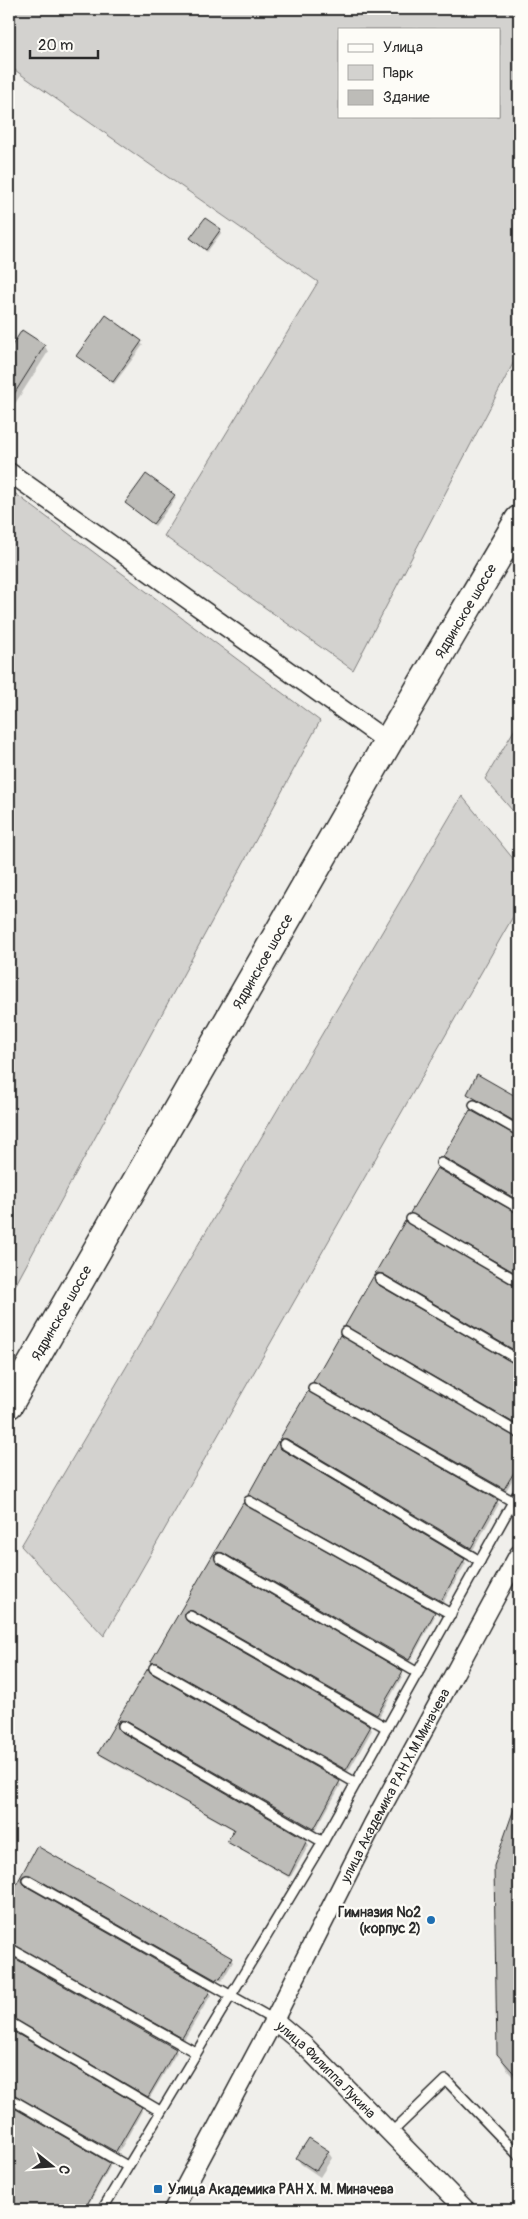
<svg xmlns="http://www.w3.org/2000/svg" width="528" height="2219" font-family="Pangolin,sans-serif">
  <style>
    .green { fill: #d3d2cf; stroke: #7f7e7d; fill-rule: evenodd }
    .shadow { fill: #0003; fill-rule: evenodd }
    .building { fill: #bdbcb8; stroke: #2b2b2b }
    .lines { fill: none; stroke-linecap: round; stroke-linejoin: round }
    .service-casing { stroke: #2b2b2b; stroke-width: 12 }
    .minor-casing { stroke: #2b2b2b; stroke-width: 21 }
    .primary-casing { stroke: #2b2b2b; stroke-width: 31 }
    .service { stroke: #fdfcf7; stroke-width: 9 }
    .minor { stroke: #fdfcf7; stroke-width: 18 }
    .primary { stroke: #fdfcf7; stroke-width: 28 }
    .poi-dot { fill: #1f6fb2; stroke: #fdfcf7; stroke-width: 2 }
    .labels { text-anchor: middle; stroke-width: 4.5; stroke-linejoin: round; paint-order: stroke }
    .street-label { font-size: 14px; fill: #2b2b2b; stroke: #fdfcf7 }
    .poi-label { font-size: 14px; font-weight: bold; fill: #2b2b2b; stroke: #fdfcf7; text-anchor: end }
  </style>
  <rect width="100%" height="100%" fill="#f0efeb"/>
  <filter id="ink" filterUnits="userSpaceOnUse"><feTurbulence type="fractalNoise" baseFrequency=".02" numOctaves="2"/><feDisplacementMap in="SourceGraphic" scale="10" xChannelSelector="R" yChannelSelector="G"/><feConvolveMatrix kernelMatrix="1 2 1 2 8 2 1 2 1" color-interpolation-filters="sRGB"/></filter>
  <g filter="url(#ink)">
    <!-- green -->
    <g class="green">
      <path d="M9,9h510v343l-166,318 -189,-134 154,-254 -309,-216zM339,29h160v87h-160z"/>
      <path d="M9,489l311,232 -311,576z"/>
      <path d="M519,722v96l-34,-39z"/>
      <path d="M462,796l57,70v40l-415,730 -83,-90z"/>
    </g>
    <!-- shadow -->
    <g class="shadow">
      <path d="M220,230l1,3 -14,19 -16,-14z"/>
      <path d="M106,317l37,28 -29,39 -36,-28z"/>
      <path d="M23,332l22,14 3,6 -39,61v-60z"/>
      <path d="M174,496l2,2 -21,28 -29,-23z"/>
      <path d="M478,1076l41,23v26l-49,-28 -2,-3z"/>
      <path d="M516,1138h3v64l-75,-45z"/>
      <path d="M411,1213l108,2v61l-106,-60z"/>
      <path d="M406,1223l109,66h4v65l-133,-78 -10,2 -1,5 141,84 3,-1v61l-172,-101zM389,1271l1,2 -12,3v-2z"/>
      <path d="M314,1382l205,58v28l-13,23z"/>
      <path d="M308,1393l189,108 2,3 -26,46 -183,-109 -8,2 -2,-3zM283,1438l11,1 -11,2z"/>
      <path d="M281,1451l183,109 2,3 -23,40 -192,-105 -2,-3z"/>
      <path d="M244,1505l191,111 -25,46 -184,-107h-7l-4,4 2,6 185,107 1,3 -24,42 -183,-104h-7l-4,4 2,6 183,104 2,3 -24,42 -188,-107h-7l-1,-2z"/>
      <path d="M148,1670l2,5 189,107 2,3 -26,46 -186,-108h-7l-4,4 2,6 187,109 2,3 -19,33 -60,-34 -2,-2 6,-12 -133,-74 -1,-3z"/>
      <path d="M519,1818v266l-11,-13 -10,-18 11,-225z"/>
      <path d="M38,1847l193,112 2,3 -11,19 -3,-1 -1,2 -186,-105 -9,2 -1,5 187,108 2,3 -27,45 -170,-95 -5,1v-45z"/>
      <path d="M9,1956l166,94 2,2 -28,47 -134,-80h-6z"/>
      <path d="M9,2031l132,77 1,3 -24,43 -103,-59h-6z"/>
      <path d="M9,2107l100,57 1,3 -25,43h-76z"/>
      <path d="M328,2152l4,6 -12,19 -19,-13 -4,-6z"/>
    </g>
    <!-- building -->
    <g class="building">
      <path d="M205,218l16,11 -15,21 -16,-12z"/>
      <path d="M106,315l36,26 -29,41 -37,-26z"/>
      <path d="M22,330l23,15 -36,57v-52z"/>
      <path d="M146,474l29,21 -22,29 -28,-21z"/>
      <path d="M477,1074l42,24v26l-52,-30z"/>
      <path d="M470,1110l49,27v64l-76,-44z"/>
      <path d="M437,1168l82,46v61l-109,-62z"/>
      <path d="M405,1221l114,67v65l-136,-79 -6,-1 -3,5 3,6 142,82v60l-174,-100z"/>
      <path d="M340,1335l179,104v25l-15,25 -191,-107z"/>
      <path d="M308,1391l190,109 -27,48 -184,-109 -8,1z"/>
      <path d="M278,1441l3,8 184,110 -24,42 -193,-106z"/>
      <path d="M243,1503l192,109 -26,48 -186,-107 -6,-1 -3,3 3,8 186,108 -26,44 -184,-104 -6,-1 -3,3 3,8 184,105 -25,44 -189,-107h-7z"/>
      <path d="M148,1668l3,5 189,108 -26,48 -188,-108 -6,-1 -3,3 3,8 187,109 -18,36 -62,-34 7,-13 -136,-76z"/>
      <path d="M516,1803h3v276l-22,-25 -3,-188z"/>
      <path d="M37,1846l195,112 -12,21 -3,-1 -1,2 -186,-105 -8,2 -1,4 3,4 186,106 -28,47 -173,-96v-44z"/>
      <path d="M9,1955l167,94 -28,48 -139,-81z"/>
      <path d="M9,2029l133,78 -26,45 -107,-60z"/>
      <path d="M9,2105l101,58 -26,47h-75z"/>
      <path d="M309,2138l20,13 -13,20 -20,-13z"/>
    </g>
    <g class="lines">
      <!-- service casing -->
      <g class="service-casing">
        <g id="service">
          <path d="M474,1105l45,26"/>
          <path d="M441,1163l78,45"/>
          <path d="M411,1219l108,63"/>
          <path d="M380,1279l139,81"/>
          <path d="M345,1332l174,101"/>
          <path d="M313,1388l201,114"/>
          <path d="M284,1444l196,117"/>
          <path d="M249,1501l202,113"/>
          <path d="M220,1558l198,115"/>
          <path d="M190,1616l197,112"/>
          <path d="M154,1668l202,115"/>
          <path d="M123,1726l200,116"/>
          <path d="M27,1880l247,140"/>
          <path d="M9,1948l186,104"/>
          <path d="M9,2022l151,89"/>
          <path d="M9,2098l118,68"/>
          <path d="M391,2133l55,-53 73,76"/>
          <path d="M102,2210l221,-368 196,-351"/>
        </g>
      </g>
      <!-- minor casing -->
      <g class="minor-casing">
        <g id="minor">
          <path d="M9,472l379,270"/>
          <path id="s1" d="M274,2020l31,26 161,164"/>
          <path id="s2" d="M173,2210l101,-190 99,-196 146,-270"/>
        </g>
      </g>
      <!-- primary casing -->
      <g class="primary-casing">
        <g id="primary">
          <path id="s3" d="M9,1404l379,-662 131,-222"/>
        </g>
      </g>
      <!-- service -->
      <use href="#service" class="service"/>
      <!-- minor -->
      <use href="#minor" class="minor"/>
      <!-- primary -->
      <use href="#primary" class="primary"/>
    </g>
  </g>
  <!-- markers -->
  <g class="poi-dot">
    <circle cx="431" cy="1920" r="5"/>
    <rect x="153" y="2184" width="10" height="10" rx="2.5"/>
  </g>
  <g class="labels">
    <!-- street labels -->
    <g class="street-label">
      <text dy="5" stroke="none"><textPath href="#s3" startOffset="915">Ядринское шоссе</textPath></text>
      <text dy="5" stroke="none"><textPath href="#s3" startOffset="510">Ядринское шоссе</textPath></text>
      <text dy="5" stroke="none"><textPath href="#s3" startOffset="105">Ядринское шоссе</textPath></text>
      <text dy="5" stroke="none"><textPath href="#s2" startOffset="479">улица Академика РАН Х.М.Миначева</textPath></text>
      <text dy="5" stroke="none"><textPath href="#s1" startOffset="72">улица Филиппа Лукина</textPath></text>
    </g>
    <!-- poi labels -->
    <g class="poi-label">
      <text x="421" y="1917">Гимназия №2<tspan x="421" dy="16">(корпус 2)</tspan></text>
      <text x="168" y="2194" text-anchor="start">Улица Академика РАН Х. М. Миначева</text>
    </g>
  </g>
  <!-- margin -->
  <rect width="528" height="2219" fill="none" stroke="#fdfcf7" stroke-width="30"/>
  <rect x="15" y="15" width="498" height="2189" fill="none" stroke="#2b2b2b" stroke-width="2" filter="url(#ink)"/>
  <!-- legend -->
  <rect x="338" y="28" width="162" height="90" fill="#fdfcf7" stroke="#a9a8a5"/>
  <rect x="348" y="44" width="25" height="8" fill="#fdfcf7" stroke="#a9a8a5"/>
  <text x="383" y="52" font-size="15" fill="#2b2b2b">Улица</text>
  <rect x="348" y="65" width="25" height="15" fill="#d3d2cf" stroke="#a9a8a5"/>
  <text x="383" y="78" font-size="15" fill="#2b2b2b">Парк</text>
  <rect x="348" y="90" width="25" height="15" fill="#bdbcb8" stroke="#a9a8a5"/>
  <text x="383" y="102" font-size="15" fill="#2b2b2b">Здание</text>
  <!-- north arrow -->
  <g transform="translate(52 2166) rotate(107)" stroke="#fdfcf7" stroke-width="4" paint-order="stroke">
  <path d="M0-4L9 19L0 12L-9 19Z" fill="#2b2b2b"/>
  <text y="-8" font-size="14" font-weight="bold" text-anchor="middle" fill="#2b2b2b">С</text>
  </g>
  <!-- scale -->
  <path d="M30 50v8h68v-8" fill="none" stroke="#2b2b2b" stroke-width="2.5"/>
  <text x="38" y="50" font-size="15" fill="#2b2b2b" stroke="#fdfcf7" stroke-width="4" paint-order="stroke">20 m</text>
</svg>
